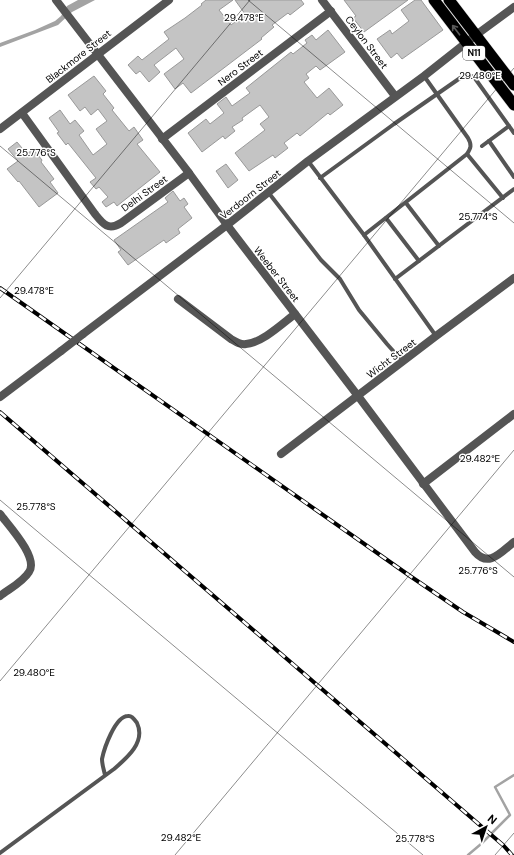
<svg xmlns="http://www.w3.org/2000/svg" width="514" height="855" font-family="'DM Sans',sans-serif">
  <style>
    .water { fill: #a3a3a3 }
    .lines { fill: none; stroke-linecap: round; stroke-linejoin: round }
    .stream { stroke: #a3a3a3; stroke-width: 2.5 }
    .building { fill: #c4c4c4; stroke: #999 }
    .trunk-casing { stroke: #dbdbdb; stroke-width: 12 }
    .service { stroke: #555; stroke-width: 4 }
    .minor { stroke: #555; stroke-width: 8 }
    .tertiary { stroke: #555; stroke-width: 8 }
    .trunk { stroke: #000; stroke-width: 11 }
    .rail-casing { stroke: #000; stroke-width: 4 }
    .rail { stroke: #fff; stroke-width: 2.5; stroke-dasharray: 8; stroke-linecap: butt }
    .tertiary-bridge { stroke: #555; stroke-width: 8 }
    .oneway { stroke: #595959 }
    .ticks { fill: none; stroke: #000; stroke-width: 1; stroke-opacity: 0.45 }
    .labels { text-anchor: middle; stroke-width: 3; stroke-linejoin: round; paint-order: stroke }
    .shield { fill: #fff; stroke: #4c4c4c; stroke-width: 1 }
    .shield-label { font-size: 9px; font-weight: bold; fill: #000 }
    .street-label { font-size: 10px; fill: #000; stroke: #fff }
    .ticks-label { font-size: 10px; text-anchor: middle; fill: #000; stroke: #fff; stroke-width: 3; stroke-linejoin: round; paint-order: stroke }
  </style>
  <rect width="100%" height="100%" fill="#fff"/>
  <!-- water -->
  <path class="water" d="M78,0h17l-23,12 -14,13 -58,22v-4l35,-13 20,-9 6,-5 6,-10z"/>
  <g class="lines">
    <!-- stream -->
    <path class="stream" d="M468,855l13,-11 29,-29 -15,-28 19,-12"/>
  </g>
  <!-- building -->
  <g class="building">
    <path d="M206,0h27l-14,10 12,15 14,-11 -10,-14h66l3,4 -14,11 -2,-2 -16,12 2,2 -13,11 1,1 -71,54 -8,-10 -8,6 -11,-15 20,-15 -8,-11 -22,17 6,7 -11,10 -9,-11 -4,3 -8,-9 10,-9 4,4 27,-21 -5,-7 21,-14 17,-13 -1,-1z"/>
    <path d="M344,0h64l-44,32 -11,-14 3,-2z"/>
    <path d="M415,0h6l22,30 -41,29 -5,-6 -6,5 -14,-19 13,-9 2,4 17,-13 -8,-11z"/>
    <path d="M328,30l17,22 -25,18 -4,-4 -10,8 3,4 -5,4 13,16 12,-10 14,17 -13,10 -2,-2 -28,23 -3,-3 -13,10 4,5 -13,10 -2,-3 -24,16 -14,-18 30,-23 -5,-6 9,-7 -9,-12 -18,13 1,2 -11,7 3,4 -10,8 -2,-3 -21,16 -14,-19 18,-14 4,5 14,-11 -7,-9 9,-7 6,9 18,-13 -4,-5 45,-36 2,2 14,-11 -2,-3 7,-5 4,5z"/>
    <path d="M94,76l12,15 -3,3 11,14 -2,2 17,21 5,-4 9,13 -6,4 23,28 -43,34 -3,-4 -8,5 -4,-5 6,-5 -9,-10 -3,2 -6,-7 6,-4 -28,-35 -2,2 -9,-12 2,-1 -10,-14 11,-8 10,14 5,-4 9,11 -5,4 14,20 14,-11 -11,-15 11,-8 -9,-12 -7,6 -6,-8 -5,4 -12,-16z"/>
    <path d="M17,142l10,12 6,-5 9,11 -1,2 13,17 -4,3 8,11 -19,14 -20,-26 -1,1 -11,-13 11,-8 -10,-12z"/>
    <path d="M226,164l12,16 -10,8 -12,-17z"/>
    <path d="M173,191l7,10 4,-3 4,6 -4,3 8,11 -14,11 2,4 -14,10 -2,-3 -36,25 -10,-13 3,-2 -7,-10 54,-38 -3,-4z"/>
  </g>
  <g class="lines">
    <!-- trunk casing -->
    <g class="trunk-casing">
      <g id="trunk">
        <path d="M434,0l80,105"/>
        <path d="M449,0l65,85"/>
      </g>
    </g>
    <!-- service -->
    <g class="service">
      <path d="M489,141l25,36"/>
      <path d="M482,146l27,-20"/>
      <path d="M467,154l36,44"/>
      <path d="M308,161l56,74 72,101"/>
      <path d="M320,178l74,-54 69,-48 4,-1 7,2 40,56"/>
      <path d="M268,192l53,68 19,19 19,31 28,34 8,9 9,7"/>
      <path d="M406,203l33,43"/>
      <path d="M386,218l33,43"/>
      <path d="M364,235l103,-81c4,-6 5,-9 1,-16l-44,-62"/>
      <path d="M395,279l119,-90"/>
      <path d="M0,853l114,-84c13,-11 32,-27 23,-46 -2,-3 -5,-8 -9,-7 -13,0 -24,33 -26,43 0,6 2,11 3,16"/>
    </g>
    <!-- minor -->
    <g class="minor">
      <path d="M56,0l133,173 38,52 131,171 117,156c14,16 26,0 39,-10"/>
      <path d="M322,0l73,96"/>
      <path d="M476,35l38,-28"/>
      <path d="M22,113l73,101c8,10 13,17 26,9l68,-50"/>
      <path d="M0,129l169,-129"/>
      <path d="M162,139l169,-128"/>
      <path d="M178,299l53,40c5,3 9,6 15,5 16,-1 37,-21 49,-30"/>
      <path d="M281,454l155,-118 78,-58"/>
      <path d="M423,484l91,-70"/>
      <path d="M0,514c9,12 39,44 29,58 -6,10 -20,17 -29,24"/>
    </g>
    <!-- tertiary -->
    <g class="tertiary">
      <path d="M83,334l144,-109 81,-64 116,-85 52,-41"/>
      <path d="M0,397l61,-46"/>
    </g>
    <!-- trunk -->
    <use href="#trunk" class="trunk"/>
    <!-- rail casing -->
    <g class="rail-casing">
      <g id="rail">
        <path d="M0,288l410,288 53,36 51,30"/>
        <path d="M0,412l503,433 9,10"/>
      </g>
    </g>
    <!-- rail -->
    <use href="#rail" class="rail"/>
    <!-- tertiary-bridge -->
    <path class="tertiary-bridge" d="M61,351l22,-17"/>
  </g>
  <!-- one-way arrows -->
  <defs><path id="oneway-shaft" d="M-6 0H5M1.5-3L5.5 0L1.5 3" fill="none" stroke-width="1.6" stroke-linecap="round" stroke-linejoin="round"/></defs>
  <use class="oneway" href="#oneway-shaft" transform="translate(456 30) rotate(-127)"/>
  <!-- ticks -->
  <path class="ticks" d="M248,0l266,223M0,146l514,431M0,298l250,-298M0,500l423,355M0,681l514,-613M175,855l339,-405M495,855l19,-22"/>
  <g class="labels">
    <!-- shield labels -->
    <rect class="shield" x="463" y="46" width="22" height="14" rx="3"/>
    <g class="shield-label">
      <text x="474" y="56">N11</text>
    </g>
    <!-- street labels -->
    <g class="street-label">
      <text transform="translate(367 42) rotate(53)" y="4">Ceylon Street</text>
      <text transform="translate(78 56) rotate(-38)" y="4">Blackmore Street</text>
      <text transform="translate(240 67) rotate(-37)" y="4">Nero Street</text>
      <text transform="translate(144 193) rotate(-36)" y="4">Delhi Street</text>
      <text transform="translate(250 194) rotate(-38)" y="4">Verdoorn Street</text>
      <text transform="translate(277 274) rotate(52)" y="4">Weeber Street</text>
      <text transform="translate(391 358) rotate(-37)" y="4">Wicht Street</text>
    </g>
  </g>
  <g class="ticks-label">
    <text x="244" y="21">29.478°E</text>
    <text x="480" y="79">29.480°E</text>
    <text x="36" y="156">25.776°S</text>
    <text x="478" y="220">25.774°S</text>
    <text x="34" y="294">29.478°E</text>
    <text x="480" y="462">29.482°E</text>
    <text x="36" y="510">25.778°S</text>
    <text x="478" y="574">25.776°S</text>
    <text x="34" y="676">29.480°E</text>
    <text x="181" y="841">29.482°E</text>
    <text x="415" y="842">25.778°S</text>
  </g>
  <!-- north arrow -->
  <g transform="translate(486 827) rotate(40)" stroke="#ffffff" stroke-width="3" paint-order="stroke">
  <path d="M0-3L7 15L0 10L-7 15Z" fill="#000000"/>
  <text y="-6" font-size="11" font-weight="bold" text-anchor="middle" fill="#000000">N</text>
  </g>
</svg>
